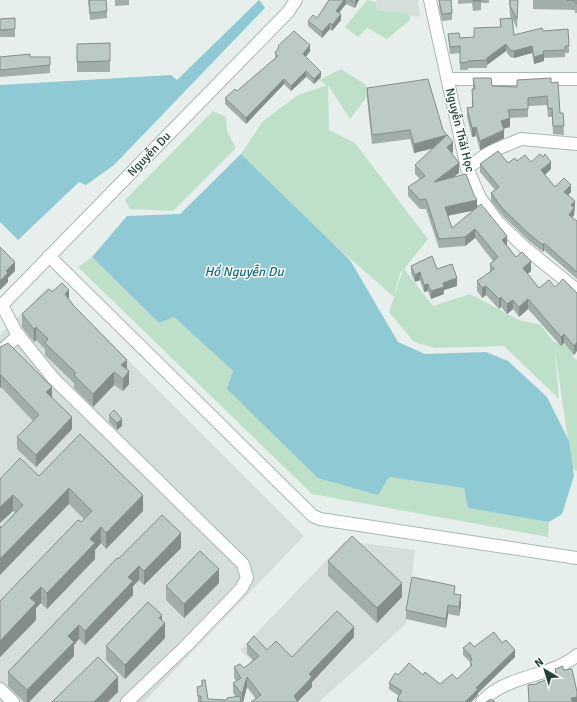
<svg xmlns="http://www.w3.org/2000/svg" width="577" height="702" font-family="Signika,sans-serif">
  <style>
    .built { fill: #d4dfda }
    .green { fill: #bfe0c8 }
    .water { fill: #8ec9d4 }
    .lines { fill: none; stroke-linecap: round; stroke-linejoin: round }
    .minor-casing { stroke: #a8b8b2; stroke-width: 14 }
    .minor { stroke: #fff; stroke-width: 12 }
    .wall { fill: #a1aea9; fill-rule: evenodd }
    .shaded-wall { fill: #838d89 }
    .building { fill: #bbcac4; stroke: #838d89 }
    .labels { text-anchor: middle; stroke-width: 3; stroke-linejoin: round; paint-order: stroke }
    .street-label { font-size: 12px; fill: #24423a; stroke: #f7fbf9 }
    .water-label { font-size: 13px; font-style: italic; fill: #1c6f80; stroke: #f7fbf9 }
  </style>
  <rect width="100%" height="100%" fill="#e6efeb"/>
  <!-- built -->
  <g class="built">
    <path d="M376,0h42l2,17 -43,-7z"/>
    <path d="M47,288l11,2 246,246 -160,166h-144v-367z"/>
    <path d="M345,541l70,9 -9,74 -87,78h-23l-56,-52z"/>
  </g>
  <!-- green -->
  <g class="green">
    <path d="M367,0l9,2 1,8 32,4 1,6 -23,19 -20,-11 -9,9 -13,-10z"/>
    <path d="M341,69l25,16 3,9 -19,25 -22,-34 1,45 26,13 73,96 -24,30 29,37 37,-12 49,26 22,5 13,17 12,3 11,6 -5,5 5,4v111l-5,-3 -17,-117 4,48 -55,-53 -69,2 -21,-6 -25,-30 14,-42 -3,3 -6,24 -67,-59 -86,-84 22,-33 35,-26 29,-10 -8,-5z"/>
    <path d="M213,111l13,6 1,14 9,17 -63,63 -43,-2 -5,-9z"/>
    <path d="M92,257l67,66 15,-6 59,54 156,106 75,11 5,20 80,14 -1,15 -236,-43 -234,-227z"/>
  </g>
  <!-- water -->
  <g class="water">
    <path d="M259,0l6,8 -151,157 -28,20 -7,-3 -61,58 -18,-18v-137l171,-10 6,5z"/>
    <path d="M241,154l109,106 48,82 27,12 61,-2 22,9 39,36 22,44 5,35 -12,38 -13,8 -81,-14 -4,-20 -75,-11 -11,18 -60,-17 -91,-89 6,-18 -59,-54 -15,6 -67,-66 35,-41 53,-2z"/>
  </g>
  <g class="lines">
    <!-- minor casing -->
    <g class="minor-casing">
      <g id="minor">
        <path d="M430,0l37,168 13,30 17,23 27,26 53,43"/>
        <path d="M448,79h129"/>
        <path d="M467,168l23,-16 31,-13 56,5"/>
        <path d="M49,256l264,260 7,3 257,39"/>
        <path d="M2,305l14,27 37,46 190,186 4,14 -6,11 -54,56 -60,57"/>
        <path d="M0,307l288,-295 8,-12"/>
        <path d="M0,352l19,-17"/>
        <path d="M0,689l13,13"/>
        <path d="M482,702c24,-28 69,-24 95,-47"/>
      </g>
    </g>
    <!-- minor -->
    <use href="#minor" class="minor"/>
  </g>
  <!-- wall -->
  <g class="wall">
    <path d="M88,0l19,11v7l-17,2z"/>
    <path d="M115,0h14v5l-14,1z"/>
    <path d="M329,0h30l-4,8 -9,-4 -7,9 2,7 -9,11 -2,-2 -8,9 -14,-12v-5l9,-3z"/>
    <path d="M439,0l13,13v7l-10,1 -3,-14z"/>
    <path d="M458,0h31v3h-8v7l-8,1 -1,-8 -14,1z"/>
    <path d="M509,0h9l-1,29 -5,-11 2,17 29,-4 26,15v7h-4v4l-21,1v3l-10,3 -2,-11 -18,5 -4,-1 -4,-6 -19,14v3h-19v2h-8v-17l-10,1 -2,-20 12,4 14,-1 26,-10v-8l11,-1 -1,-3z"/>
    <path d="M533,0h44v13h-2v-3l-42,-1z"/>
    <path d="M15,18v19h-15v-18z"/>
    <path d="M110,43v29h-33v-28z"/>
    <path d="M278,46l32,5 -4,6 15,20 -7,7 -8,-7 -15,14 -7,-7 -38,40 -21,-20v-6l12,-7 38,-33v-5l3,-4z"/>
    <path d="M0,57h50v16l-50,4z"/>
    <path d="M473,78l19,8 25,1 34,-4 9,30h3l1,22 -11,-1 -1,-17h-4l-1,-12 -19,1v11l-18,1v9l-7,2 1,9 -24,12 -4,-14 -4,1 -5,-20v-9l5,-1v-18h1z"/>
    <path d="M367,88l76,42 10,22 -1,1 7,20 -6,4 63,80 15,14 -4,3 12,14 16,-1 22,6 -3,62 -10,-12 -3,3 -33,-37 -9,8 -6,-8 -6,5 -6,-7 -2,2 -13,-14 -4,3 -5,-7v-10l13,-9v-8l3,-3 -18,-23 -10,8 -26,2 -13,-39h-6l-12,-13v-9l12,-8 -5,-5v-9l18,-17 -19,5 -4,-14 -38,5 -5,-46zM474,210l-22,18 -4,-12z"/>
    <path d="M517,161l14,1 20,7 -6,6 10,12 16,5 -3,3 7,6 -1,14 -2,3 5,3v58l-33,-29 -1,2 -14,-11 -26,-25 -12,-15v-8l4,-3 -15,-18v-8l28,-1z"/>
    <path d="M411,266l26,3 20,17 -13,4v4l-13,5 -3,-8 -4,1 -4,-12 -5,2 -4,-9z"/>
    <path d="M52,292l17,8 58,69 2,15 -6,7 -9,-6 -21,22 -19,-19v-5l-29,-28v-6l-9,-9 -2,2 -12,-15v-13z"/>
    <path d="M0,347l52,50 20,32 -36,38 -19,-18v-12l16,-16 -32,-34 -1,1z"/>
    <path d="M109,415l13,11 -5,4 -8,-8z"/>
    <path d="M39,476l104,35 -37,38 -5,-6 -6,7v9l-48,50 -6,-6 -5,5v12l-36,37v-56l84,-82 -15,-15 -68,24 14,-15 -2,-2 -13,-32z"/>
    <path d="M181,548l-37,37 -5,-5 -6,6v9l-48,50 -6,-6 -5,6v11l-45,46h-5l-16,-16v-14l110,-113z"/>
    <path d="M328,561l74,36 -25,26 -49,-47z"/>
    <path d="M219,583l-35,35 -18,-18v-14z"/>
    <path d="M455,594l6,11 -2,11 -11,-2 -2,14 -40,-9v-9z"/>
    <path d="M162,620l3,18 -40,41 -19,-19v-14z"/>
    <path d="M354,637l-42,45v5l-14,14 -42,-2 -9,-12 -4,15h-45l-1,-15 11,12 19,1 9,-3 -3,-4v-10l3,-2 -2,-3v-11l10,1 9,-8 -6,-6v-10l45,13z"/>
    <path d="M502,643l13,14 -37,36v2l-7,7h-74v-3l2,-3 -10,-7v-6l9,-8h25l17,9 17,-5 13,-12v-5l-7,-7v-7z"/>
    <path d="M555,669l8,1 14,32h-48l-1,-17 9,-1v-1l11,-4v-3l7,-2z"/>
  </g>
  <!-- shaded-wall -->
  <g class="shaded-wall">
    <path d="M344,0h2v4l-10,12v-5z"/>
    <path d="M356,0h3l-4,8v-5z"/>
    <path d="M341,14v6l-9,11v-6z"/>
    <path d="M330,23v6l-8,9v-6z"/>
    <path d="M506,44v7l-19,14v-7z"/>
    <path d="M310,45v6l-7,9v-6z"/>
    <path d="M532,46v7l-18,5v-7z"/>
    <path d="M544,54v7l-10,3v-7z"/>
    <path d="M306,71v6l-15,14v-5z"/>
    <path d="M321,72v5l-7,7v-5z"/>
    <path d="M284,79v5l-38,40v-6z"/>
    <path d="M510,118v9l-9,2v-8z"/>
    <path d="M476,127v9l-4,1v-9z"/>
    <path d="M504,130v8l-24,12v-9z"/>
    <path d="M447,135v10l-33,8v-9z"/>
    <path d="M453,142v10l-6,4v-9z"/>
    <path d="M551,162v7l-10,9v-8z"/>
    <path d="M459,163v10l-25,19v-10z"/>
    <path d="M571,185v7l-7,7v-7z"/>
    <path d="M477,200v10l-32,6v-9z"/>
    <path d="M575,201l-1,14 -5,7v-7l2,-10z"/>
    <path d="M475,229v9l-10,8v-9z"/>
    <path d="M507,236v9l-5,4v-9z"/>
    <path d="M544,243v7l-1,2v-7z"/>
    <path d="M531,261v10l-8,7v-10z"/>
    <path d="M15,262v9l-7,7v4l-8,8v-9l6,-10z"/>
    <path d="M420,272v8l-5,2v-7z"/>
    <path d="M457,278v8l-13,4v4l-13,5v-8l12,-8z"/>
    <path d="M428,284v7l-4,1v-7z"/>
    <path d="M486,286v9l-4,3v-10z"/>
    <path d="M69,290v13l-4,-9z"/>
    <path d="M501,297v10l-2,2v-10z"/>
    <path d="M528,299v10l-9,8v-10z"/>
    <path d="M513,300v9l-6,5v-10z"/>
    <path d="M36,327v13l-2,2v-13z"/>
    <path d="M564,334v9l-3,3v-9z"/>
    <path d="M577,342v9l-3,4v-9z"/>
    <path d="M127,360v12l-6,-7z"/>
    <path d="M129,371v13l-6,7v-12z"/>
    <path d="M114,372v13l-21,22v-13z"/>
    <path d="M1,375v12l-1,1v-12z"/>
    <path d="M52,387v13l-6,-8z"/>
    <path d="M72,417v12l-36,38v-12z"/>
    <path d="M122,419v7l-5,4v-7z"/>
    <path d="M69,488v16l-69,71v-16z"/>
    <path d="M13,495v16l-13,12v-16z"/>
    <path d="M143,495v16l-37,38v-16z"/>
    <path d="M101,527v16l-6,7v9l-48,50v-16l43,-54z"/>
    <path d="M181,533v15l-37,37v-14z"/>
    <path d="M139,566v14l-6,6v9l-48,50v-14l43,-54z"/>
    <path d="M219,569v14l-35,35v-14z"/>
    <path d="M402,583v14l-25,26v-15z"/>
    <path d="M41,587v16l-5,5v12l-36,37v-16l30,-43z"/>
    <path d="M461,595v10l-2,11v-9z"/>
    <path d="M448,605v9l-2,14v-9z"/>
    <path d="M162,615v12l3,-4v15l-40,41v-14z"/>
    <path d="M79,625v14l-5,6v11l-45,46h-2v-12l41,-54z"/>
    <path d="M354,627v10l-42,45v5l-15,15 -3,-6 15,-22z"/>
    <path d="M515,650v7l-37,36v2l-7,7h-6l11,-14z"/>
    <path d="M118,677v15l-10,10h-14z"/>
    <path d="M247,677v10l-4,15h-1v-8z"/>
    <path d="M577,697v5h-6v-4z"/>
  </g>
  <!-- building -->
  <g class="building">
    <path d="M89,0h17l1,11 -17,2z"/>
    <path d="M329,0h15l-8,11 5,3 -9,11 -2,-2 -8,9 -14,-11 5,-6 4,3z"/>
    <path d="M350,0h6l-1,3z"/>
    <path d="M439,0h12l1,13 -10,1z"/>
    <rect x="473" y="0" width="8" height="1"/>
    <path d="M510,0h8l-1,19 -7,-13z"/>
    <path d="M567,0h10v3h-2v-3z"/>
    <path d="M15,18v11l-15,1v-11z"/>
    <path d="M512,18l2,17 28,-7 1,3 25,-2 1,17h-4v4l-22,1 1,3 -10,3 -2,-11 -18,5 -4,-1 -4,-6 -19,14v2l-19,1v1l-8,1v-17l-10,1 -2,-13 11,-1 1,5 14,-1v-9l27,-1 -1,-8z"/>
    <path d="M294,31l16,14 -7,9 18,18 -7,7 -8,-8 -15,15 -7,-7 -38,39 -21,-20 10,-9 2,2 41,-35 -3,-3 4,-6 -1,-1z"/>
    <path d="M110,43v18l-33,1v-18z"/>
    <path d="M30,54v3h20v8l-50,5v-13z"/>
    <path d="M473,78h18l1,8 25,1v-7l34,-2v5l7,-1 2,31h3l1,13h-11l-1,-18 -4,1 -1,-13 -19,2v11l-20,1 2,8 -9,3 3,9 -24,11 -4,-14 -4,1 -5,-20 6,-1 -1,-18h3z"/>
    <path d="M428,79l15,51 10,12 -6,5 12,16 -25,19 32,-8 8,21 3,5 -32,7 7,21 29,-24 26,32 -5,4 14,17 6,-5 9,9 -8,7 16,20 10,-8 6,7 8,-8 14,14v49l-3,4 -10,-12 -3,3 -33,-38 -9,8 -6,-7 -6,4 -6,-7 -2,2 -13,-13 -4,2 -5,-7 17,-12 -4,-5 8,-7 -23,-28 -10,8 -26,2 -13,-40 -6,1 -12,-13 17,-11 -10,-11 32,-30 -33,9 -4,-14 -38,5 -5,-47z"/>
    <path d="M498,151l10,12 7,-5 2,3 8,-6 6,7 9,-8 3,3 2,-3 6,8 -10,8 14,17 9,-9 7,7 -7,7 11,9 -4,4 3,3 -5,7 8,6v51l-33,-29 -1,2 -14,-11 -26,-25 -12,-16 8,-6 -19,-23z"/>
    <path d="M0,247l15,15 -9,9 2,2 -8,8z"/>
    <path d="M432,256l5,13 15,-5 5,14 -14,5 1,4 -13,4 -3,-7 -4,1 -4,-13 -5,3 -4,-9z"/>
    <path d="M62,283l7,7 -4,4 9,12 53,54 -6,5 8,6 -6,8 -9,-7 -21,22 -19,-19 2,-2 -31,-30 3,-4 -12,-12 -2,2 -12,-15 27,-25 3,3z"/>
    <path d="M8,343l44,44 -6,5 26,25 -36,38 -19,-18 22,-22 -38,-40 -1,1v-29z"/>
    <path d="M114,410l8,9 -5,4 -8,-8z"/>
    <path d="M80,434l63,61 -37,38 -5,-6 -11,12 5,4 -48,50 -6,-6 -11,11 6,5 -36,38v-40l78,-81 3,2 11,-11 -23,-23 -69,71v-33l1,2 22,-23 -10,-10 -13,12v-28l20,-21 19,18z"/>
    <path d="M162,515l19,18 -37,38 -5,-5 -11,11 5,4 -48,50 -6,-6 -11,11 6,6 -47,48 -19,-18 109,-114 1,1z"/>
    <path d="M352,536l50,47 -25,25 -49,-47z"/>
    <path d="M200,551l19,18 -35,35 -18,-18z"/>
    <path d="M412,577l43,9 -1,8 7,1 -2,12 -11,-2 -2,14 -40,-9z"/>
    <path d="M148,602l14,13 -3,3 6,5 -40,42 -19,-19z"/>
    <path d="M337,611l17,16 -45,47 3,3 -18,19 4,6h-47l10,-7 -14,-18 -5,17 -9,-11 8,-5 -7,-11 6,-3 4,4 15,-12 -12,-12 7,-8 13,14 9,-9 16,16z"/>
    <path d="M494,632l8,11 4,-3 9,10 -39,38 2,1 -13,13h-63l-5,-3 5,-8 -13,-8 6,-10 3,2 11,-12 14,12 2,-3 15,12 12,-10 5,5 15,-14 -2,-3 2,-2 -2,-5 -7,-7 7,-6 4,5z"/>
    <path d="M98,657l20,20 -24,25h-42z"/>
    <path d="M563,666v4l9,-1 5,23v5l-6,1 2,4h-44l-1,-17 9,-1v-1l12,-4 -1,-3 8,-2 -1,-5z"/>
    <path d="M202,680h3l3,19 19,1v-2l13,-2 1,6h-40v-6h-3l-1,-9 5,-1z"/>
    <path d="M491,699l4,3h-9z"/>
  </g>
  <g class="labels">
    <!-- street labels -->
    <g class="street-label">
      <text transform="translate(460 130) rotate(76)" y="4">Nguyễn Thái Học</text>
      <text transform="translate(149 154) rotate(-46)" y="4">Nguyễn Du</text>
    </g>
    <!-- water labels -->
    <g class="water-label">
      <text x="244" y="276">Hồ Nguyễn Du</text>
    </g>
  </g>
  <!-- north arrow -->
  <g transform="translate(545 670) rotate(322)" stroke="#f7fbf9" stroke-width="3" paint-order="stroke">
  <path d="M0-3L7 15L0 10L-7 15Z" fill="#24423a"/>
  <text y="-6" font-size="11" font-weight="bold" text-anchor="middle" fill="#24423a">N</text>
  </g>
</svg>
